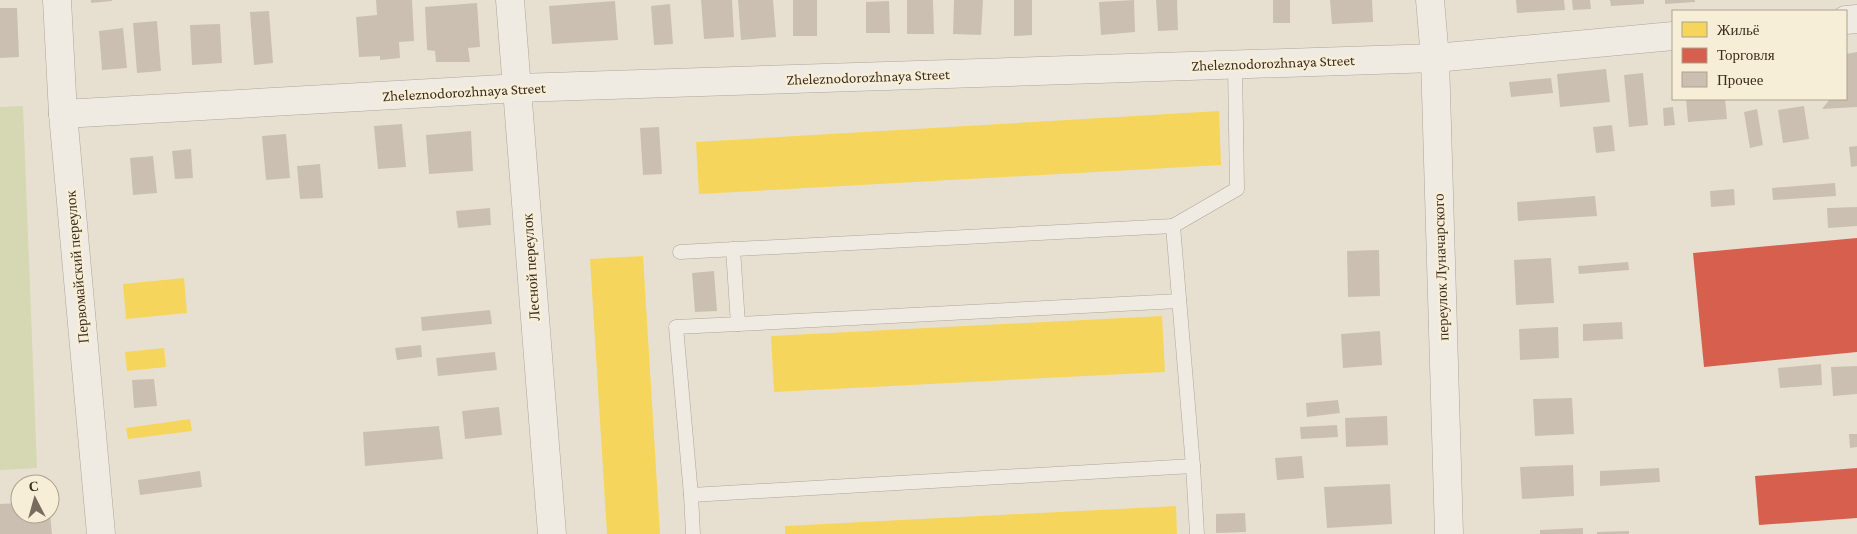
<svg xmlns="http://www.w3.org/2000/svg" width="1857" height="534" font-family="'Crimson Pro',serif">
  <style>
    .green { fill: #d6d7b3 }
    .homes { fill: #f6d55c }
    .shops { fill: #d6604d }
    .building { fill: #cbbfb2 }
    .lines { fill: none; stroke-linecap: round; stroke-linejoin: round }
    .service-casing { stroke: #ada599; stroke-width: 15 }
    .minor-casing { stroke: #ada599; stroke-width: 29 }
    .tertiary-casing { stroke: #ada599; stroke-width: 29 }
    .service { stroke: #efebe3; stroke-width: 14 }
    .minor { stroke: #efebe3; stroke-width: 28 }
    .tertiary { stroke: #efebe3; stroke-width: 28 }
    .labels { text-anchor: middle; stroke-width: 5; stroke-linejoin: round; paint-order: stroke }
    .street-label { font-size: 15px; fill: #3d2e20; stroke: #f7eed8 }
  </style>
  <rect width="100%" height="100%" fill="#e7e0d1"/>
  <!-- green -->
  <path class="green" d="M23,106l14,362 -37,2v-363z"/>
  <!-- homes -->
  <g class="homes">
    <path d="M1219,111l2,54 -522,29 -3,-52z"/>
    <path d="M643,256l17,278h-53l-17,-275z"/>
    <path d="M184,278l3,35 -61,6 -3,-35z"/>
    <path d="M1162,316l3,56 -391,20 -3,-56z"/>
    <path d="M164,348l2,19 -39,4 -2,-19z"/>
    <path d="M190,419l2,12 -64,8 -2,-11z"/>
    <path d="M1176,506l1,28h-392v-8z"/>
  </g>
  <!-- shops -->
  <g class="shops">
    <path d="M1857,238v114l-153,15 -11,-114z"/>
    <path d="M1857,468v50l-98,7 -4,-49z"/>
  </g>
  <!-- building -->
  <g class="building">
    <path d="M91,0h21v1l-21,2z"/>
    <path d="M376,0h36l2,41 -15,1 1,16 -20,2v-4l-21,1 -3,-40 21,-2z"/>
    <path d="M701,0h31l2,37 -30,2z"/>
    <path d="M738,0h35l3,37 -35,3z"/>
    <rect x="793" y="0" width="24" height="36"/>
    <path d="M907,0h26l1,34h-27z"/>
    <path d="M954,0h29l-2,35 -28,-1z"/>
    <path d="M1014,0h18v35l-18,1z"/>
    <path d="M1134,0l1,32 -34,3 -2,-33z"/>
    <path d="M1156,0h21l1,30 -20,1z"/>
    <rect x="1273" y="0" width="17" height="23"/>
    <path d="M1330,0h42l1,22 -41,2z"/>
    <path d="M1516,0h48l1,10 -48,3z"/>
    <path d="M1572,0h18l1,9 -18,1z"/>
    <path d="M1610,0h34v4l-33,2z"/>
    <path d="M1665,0h30v2l-30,2z"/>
    <path d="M615,1l3,39 -66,4 -3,-38z"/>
    <path d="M889,1l1,32h-24v-31z"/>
    <path d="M477,3l3,44 -12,1 2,14h-34l-1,-11 -8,-1 -2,-43z"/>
    <path d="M670,4l3,40 -19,1 -3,-39z"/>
    <path d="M0,8h17l2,49 -19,1z"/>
    <path d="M269,11l4,52 -19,2 -4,-53z"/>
    <path d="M157,21l4,50 -24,2 -4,-50z"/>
    <path d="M220,24l2,39 -30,2 -2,-40z"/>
    <path d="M123,28l4,40 -25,2 -3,-39z"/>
    <path d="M1857,52v55l-35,2 8,-10h16l1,-26 -1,-19z"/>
    <path d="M1606,69l4,33 -50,5 -3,-33z"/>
    <path d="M1643,73l5,52 -19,2 -5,-52z"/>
    <path d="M1551,78l2,15 -42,4 -2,-15z"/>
    <path d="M1686,99h39l2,20 -39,3z"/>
    <path d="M1804,106l5,33 -26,4 -5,-33z"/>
    <path d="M1673,107l2,18 -11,1 -1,-18z"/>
    <path d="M1757,109l6,36 -13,3 -6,-36z"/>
    <path d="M402,124l4,43 -28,2 -4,-43z"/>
    <path d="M1612,125l3,26 -19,2 -3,-26z"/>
    <path d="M659,127l3,47 -19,1 -3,-47z"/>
    <path d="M471,131l2,40 -44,3 -3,-39z"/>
    <path d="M286,134l4,44 -24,2 -4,-44z"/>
    <path d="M1857,146v20l-6,1 -2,-20z"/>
    <path d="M191,149l2,29 -18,1 -3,-28z"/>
    <path d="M153,156l4,37 -24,2 -3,-37z"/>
    <path d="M320,164l3,34 -23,1 -3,-33z"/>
    <path d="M1835,183l1,13 -63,4 -1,-12z"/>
    <path d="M1734,189l1,16 -24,2 -1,-16z"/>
    <path d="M1595,196l2,20 -79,5 -1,-19z"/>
    <path d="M1857,207v19l-29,2 -1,-20z"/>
    <path d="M490,208l1,17 -33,3 -2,-17z"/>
    <path d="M1379,250l1,46 -32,1 -1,-46z"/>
    <path d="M1551,258l3,45 -38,2 -2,-45z"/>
    <path d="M1628,262l1,8 -50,4 -1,-8z"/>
    <path d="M714,271l3,40 -22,1 -3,-39z"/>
    <path d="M490,310l2,14 -70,7 -1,-14z"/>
    <path d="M1622,322l1,17 -40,2v-17z"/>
    <path d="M1558,327l1,31 -39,2 -1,-31z"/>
    <path d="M1380,331l2,34 -39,3 -2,-34z"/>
    <path d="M421,345l1,12 -25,3 -2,-12z"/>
    <path d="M495,352l2,18 -59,6 -2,-18z"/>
    <path d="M1821,364l1,21 -42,3 -2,-20z"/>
    <path d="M1857,366v28l-24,2 -2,-29z"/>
    <path d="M154,379l3,27 -23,2 -2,-28z"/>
    <path d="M1572,398l2,36 -39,2 -2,-37z"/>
    <path d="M1338,400l2,13 -33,4 -1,-14z"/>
    <path d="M499,407l3,28 -37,4 -3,-28z"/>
    <path d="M1387,416l1,29 -42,2 -1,-29z"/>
    <path d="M1337,425l1,12 -37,2 -1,-12z"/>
    <path d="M439,426l4,33 -78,7 -2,-34z"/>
    <path d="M1849,434h8v13l-7,1z"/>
    <path d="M1302,456l2,22 -27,2 -2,-22z"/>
    <path d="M1573,465l1,31 -52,3 -2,-32z"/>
    <path d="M1659,468l1,14 -60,4v-15z"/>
    <path d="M200,471l2,16 -62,8 -2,-15z"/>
    <path d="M1390,484l2,40 -65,4 -3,-41z"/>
    <path d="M20,503v11h30l2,20h-52v-30z"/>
    <path d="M1245,513l1,19 -30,1v-19z"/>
    <path d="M1583,528v6h-43v-4z"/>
    <path d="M1629,531v3h-32v-2z"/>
  </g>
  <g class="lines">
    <!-- service casing -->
    <g class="service-casing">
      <g id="service">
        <path d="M680,252l493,-26"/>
        <path d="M738,324l441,-23"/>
        <path d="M691,495l502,-29"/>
        <path d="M693,534l-2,-39 -15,-168 62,-3 -5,-75"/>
        <path d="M1197,534l-4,-68 -20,-240 64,-37 -2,-124"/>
      </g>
    </g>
    <!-- minor casing -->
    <g class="minor-casing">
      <g id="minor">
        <path d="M57,0l6,114 38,420"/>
        <path d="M510,0l42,534"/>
        <path d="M1846,20l11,-1"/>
        <path d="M63,114l455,-26 917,-30 238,-22"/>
      </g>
    </g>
    <!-- tertiary casing -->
    <g class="tertiary-casing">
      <path id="tertiary" d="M1430,0l5,58 14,476"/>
    </g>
    <!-- service -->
    <use href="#service" class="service"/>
    <!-- minor -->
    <use href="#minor" class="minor"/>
    <!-- tertiary -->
    <use href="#tertiary" class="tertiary"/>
  </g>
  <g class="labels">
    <!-- street labels -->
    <g class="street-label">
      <text transform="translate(1273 63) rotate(-2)" y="5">Zheleznodorozhnaya Street</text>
      <text transform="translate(868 77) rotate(-2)" y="5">Zheleznodorozhnaya Street</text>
      <text transform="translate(464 92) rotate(-3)" y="5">Zheleznodorozhnaya Street</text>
      <text transform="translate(77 267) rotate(-95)" y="5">Первомайский переулок</text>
      <text transform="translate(531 267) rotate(-94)" y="5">Лесной переулок</text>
      <text transform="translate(1441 267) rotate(-92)" y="5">переулок Луначарского</text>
    </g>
  </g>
  <!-- legend -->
  <rect x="1672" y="10" width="175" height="90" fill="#f7eed8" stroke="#ada18e"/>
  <rect x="1682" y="22" width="25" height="15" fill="#f6d55c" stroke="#ada18e"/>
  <text x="1717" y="35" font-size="15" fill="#3d2e20">Жильё</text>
  <rect x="1682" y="48" width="25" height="15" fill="#d6604d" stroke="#ada18e"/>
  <text x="1717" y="60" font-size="15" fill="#3d2e20">Торговля</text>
  <rect x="1682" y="72" width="25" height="15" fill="#cbbfb2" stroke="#ada18e"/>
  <text x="1717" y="85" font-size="15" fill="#3d2e20">Прочее</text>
  <!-- north arrow -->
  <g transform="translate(35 499) rotate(354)"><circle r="24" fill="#f7eed8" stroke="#ada18e"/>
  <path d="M0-4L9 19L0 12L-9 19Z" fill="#786c5e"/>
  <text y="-8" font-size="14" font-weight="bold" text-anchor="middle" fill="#3d2e20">С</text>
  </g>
</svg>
